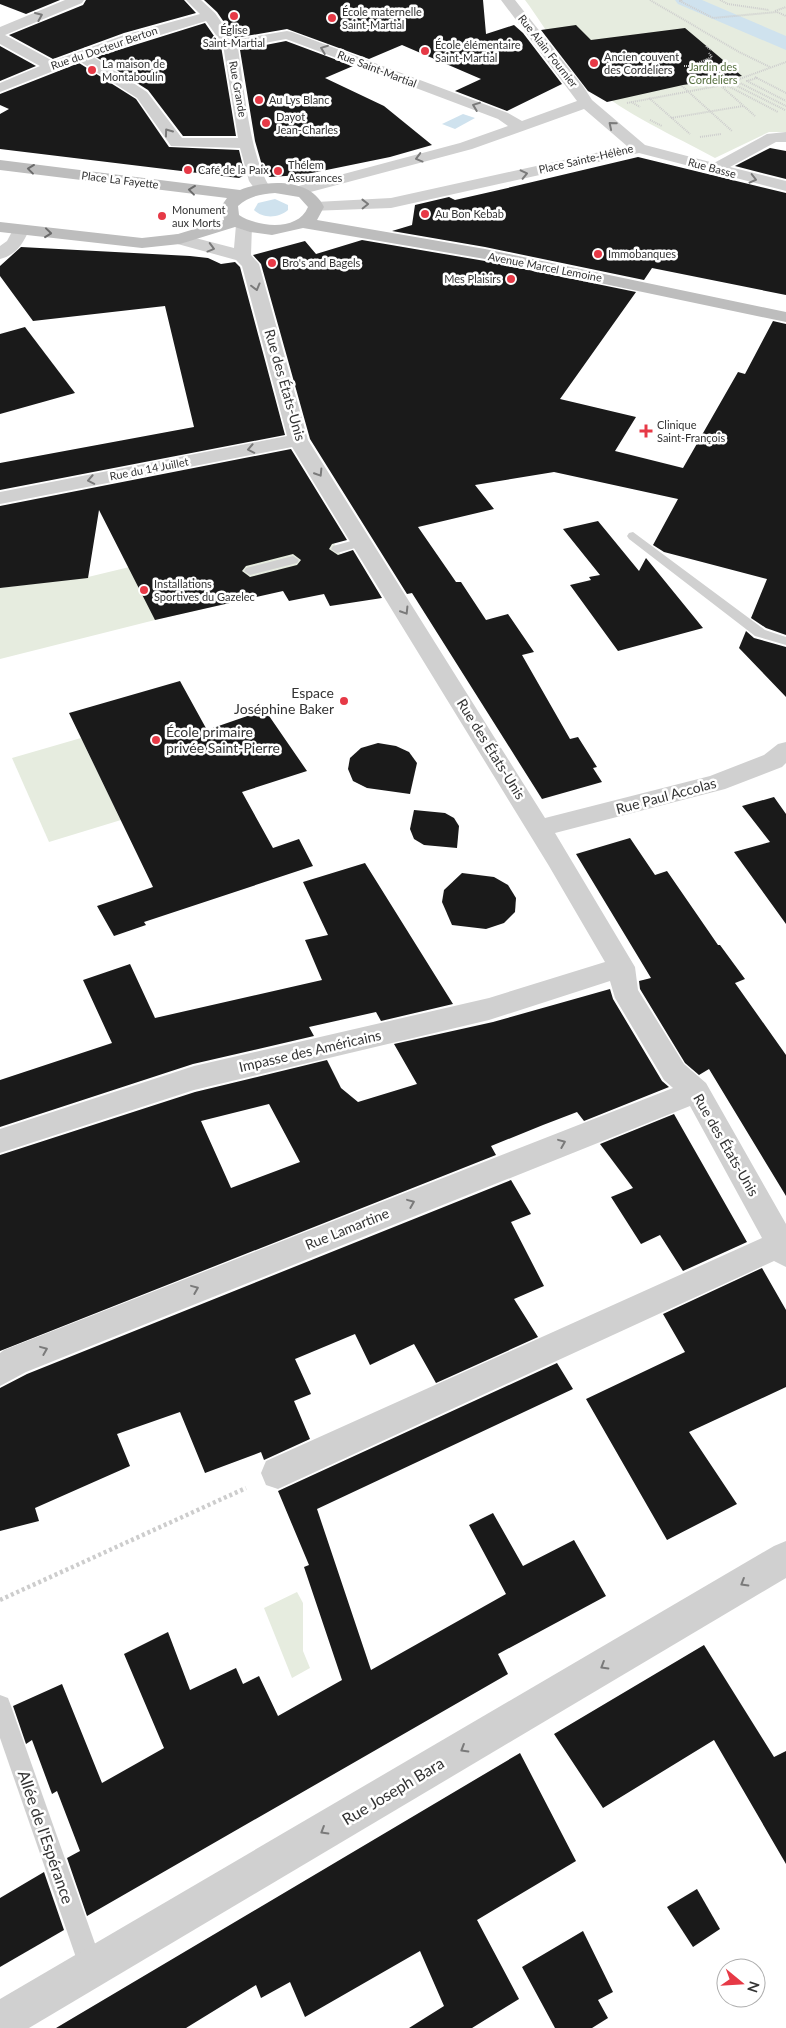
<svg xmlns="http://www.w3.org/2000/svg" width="786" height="2028" font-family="Lato,sans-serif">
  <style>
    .green { fill: #e6ecdf }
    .water { fill: #cfe2ee }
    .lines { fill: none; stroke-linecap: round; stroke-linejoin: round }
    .canal { fill: #cfe2ee; fill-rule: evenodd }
    .building { fill: #1a1a1a; fill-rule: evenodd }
    .path-far1 { stroke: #cdcdcd; stroke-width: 2; stroke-dasharray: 1 1; stroke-linecap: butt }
    .path { stroke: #cdcdcd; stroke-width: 4.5; stroke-dasharray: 3 3; stroke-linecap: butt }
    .service { fill: #d0d0d0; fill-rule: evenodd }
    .minor { fill: #d0d0d0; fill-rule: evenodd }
    .secondary { fill: #bdbdbd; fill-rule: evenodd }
    .oneway { stroke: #7a7a7a }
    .oneway2 { stroke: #6a6a6a }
    .poi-dot { fill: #e63946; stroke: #fff; stroke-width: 2 }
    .labels { text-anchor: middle; stroke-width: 5; stroke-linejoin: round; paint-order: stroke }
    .far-poi-label { font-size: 11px; fill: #333; stroke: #fff; text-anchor: start }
    .far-street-label { font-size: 11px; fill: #333; stroke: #fff }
    .far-park-label { font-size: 11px; fill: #56703f; stroke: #fff }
    .street-label { font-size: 14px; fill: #333; stroke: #fff }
    .poi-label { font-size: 14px; fill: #333; stroke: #fff; text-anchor: end }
    .near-street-label { font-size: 16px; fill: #333; stroke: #fff }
  </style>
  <rect width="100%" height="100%" fill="#fff"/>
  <!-- green -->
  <g class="green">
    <path d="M525,0h261v132h-17l-54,26c-42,-23 -89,-43 -125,-74 -27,-23 -44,-56 -65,-84z"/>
    <path d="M320,521l33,53 -198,46 -155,39v-71l88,-11z"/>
    <path d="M81,738l40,82 -72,22 -37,-84z"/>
    <path d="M297,1592l6,11v48l7,17 -18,10 -28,-70z"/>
  </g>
  <!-- water -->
  <g class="water">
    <path d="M463,114l12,4 -20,11 -13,-5z"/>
    <path d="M275,199l13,6v5c-9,8 -25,9 -34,0l4,-7z"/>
  </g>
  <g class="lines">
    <!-- canal -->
    <path class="canal" d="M675,0h27l84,36v14l-108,-46z"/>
  </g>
  <!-- building -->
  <g class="building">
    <path d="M0,0h60l-34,14 -26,-10z"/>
    <path d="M86,0h98l12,13 -72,20 -71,26 -44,-24 74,-30z"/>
    <path d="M204,0h279l3,34 28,-9 9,8 39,51 -55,27 -52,-20 26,-12 -79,-34 -33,14 -82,-30 -52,9 -18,-26z"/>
    <path d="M205,23l16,23 15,90h-53l-35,-46 -52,-33z"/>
    <path d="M576,25l15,15 94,-12 57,48 -59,9 -76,17 -19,-11 -47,-61z"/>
    <path d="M286,41l67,25 -28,12 59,28 48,39 -42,12 -88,18 -33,2 -4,-9 -2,1 -8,-28 -15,-91z"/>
    <path d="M0,46l36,20 -36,15z"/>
    <path d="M79,63l57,36 33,48 70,3 6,25 -6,3 -239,-29v-35l9,-5 -9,-4v-11z"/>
    <path d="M770,148l16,3v28l-51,-13z"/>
    <path d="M638,157l148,36v102l-134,-27 -8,12 -159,-33 -93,-16 20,-6 3,-20 34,-8 6,3 44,-10z"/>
    <path d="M362,240l123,21 151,31 -76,107 76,18 -21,34 68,17 55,-96 7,2 28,-53 13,3v311l-20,-7 -15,-10 16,-39 -103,-27 -11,-7 25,-46 -124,-27 -79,13 19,24 -76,18 38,55h5l25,38 22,-6 26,38 -12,3 48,84 8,-2 19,30 -4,1 9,14 -60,17 -130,-206 -5,1 -97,-155 -49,-175 -8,-9 52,-14 11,13z"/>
    <path d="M21,247l169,9 18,2 13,6 14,-2 5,5 45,168 -285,55v-27l194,-36 -29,-121 -132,15 -33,-45v-10z"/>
    <path d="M25,327l50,66 -75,21v-80z"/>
    <path d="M291,449l56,91 -15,4 -3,5 9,6 15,-5 29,48 -52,8 -6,-12 -35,7 -6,-10 -128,29 -56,-110 -11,68 -88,10v-82zM293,554l8,6 -4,5 -47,12 -8,-6 4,-5z"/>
    <path d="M598,521l41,50 7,-13 57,70 -85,23 -48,-66 21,-5 -2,-3 11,-2 -37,-46z"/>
    <path d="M746,631l8,7 32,9v50l-47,-49z"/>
    <path d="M180,681l27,49 58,-20 42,61 -65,21 31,56 26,-9 14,27 -169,56 2,3 -32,11 -17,-30 56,-19 -84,-174z"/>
    <path d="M378,743l18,3 13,6 8,11 -7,31 -43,-6 -14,-7 -5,-12 2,-11 11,-10z"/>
    <path d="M774,797l12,17v110l-52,-72 36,-10 -28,-36z"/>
    <path d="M414,810l31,3 9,5 5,8 -2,22 -33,-3 -10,-6 -4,-10z"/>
    <path d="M630,838l25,37 12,-4 51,74h2l25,34 -10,4 51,72v141l-77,-127 -10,6 -14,-12 -45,-74 -1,-8 12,-3 -75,-124z"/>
    <path d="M365,863l88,141 -72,17 -5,-9 -67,15 5,9 -121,28 -193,63v-47l112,-37 -29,-63 47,-16 25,54 167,-38 -17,-40 23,-5 -25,-53z"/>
    <path d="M462,873l32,4 14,8 8,13 -1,14 -11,11 -18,6 -34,-4 -10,-23 2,-12z"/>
    <path d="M610,989l3,10 49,82 7,6 -85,34 -7,-9 -34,13 -52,21 5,9 -496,196v-196l195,-63 132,-32 14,28 17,14 59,-18 -23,-40 99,-22zM269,1104l31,58 -69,26 -30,-67z"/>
    <path d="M674,1114l73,128 -64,29 -23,-36 -19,9 -30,-47 22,-9 -33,-44z"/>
    <path d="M511,1180l20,34 -20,8 33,64 -30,13 24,38 -102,46 -22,-39 -44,21 -15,-31 -60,25 16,35 -17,7 16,38 -46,21 -3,-8 -56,21 -25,-61 -63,22 13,32 -95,42 4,13 -39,10v-143l27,-14z"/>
    <path d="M762,1268l24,42v77l-97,45 48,72 -70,36 -81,-141 99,-47 -22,-38z"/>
    <path d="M557,1363l16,26 -256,120 54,161 135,-76 -37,-69 24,-12 30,53 51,-26 32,56 -108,58 10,20 -421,242 -20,-58 13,-7 -23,-60 -5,3 -20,-54 -6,4 -13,-38 49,-22 40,99 62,-35 -40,-94 44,-22 22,58 46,-22 7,16 16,-8 19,40 64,-36 -38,-113 5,-2 -31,-74z"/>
    <path d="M704,1645l70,112 12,-6v113l-72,-124 -111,68 -49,-74z"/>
    <path d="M520,1753l56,108 -99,59 42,79 -47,29h-63l35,-22 -24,-55 -115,66 -15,-35 -29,16 -5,-13 -70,43h-130z"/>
    <path d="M44,1872l20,58 -64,37v-69z"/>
    <path d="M697,1889l23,40 -27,18 -26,-40z"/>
    <path d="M583,1931l30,61 -15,8 10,18 -16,10h-37l-33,-61z"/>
  </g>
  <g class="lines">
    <!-- path-far1 -->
    <g class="path-far1">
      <path d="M650,0l89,52 31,15"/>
      <path d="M682,0l-2,1 33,17 64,-6 9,4"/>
      <path d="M720,0l8,4 41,6"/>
      <path d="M775,11l11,-4"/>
      <path d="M706,46l5,4"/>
      <path d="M684,66h7l21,-9 -3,-4"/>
      <path d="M755,77l31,16"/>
      <path d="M757,78l-10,3 39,20"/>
      <path d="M720,85l35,31"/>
      <path d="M682,86l50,45"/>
      <path d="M723,87l5,-1 50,26"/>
      <path d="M649,98l41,36"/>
      <path d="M631,102l9,5"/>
      <path d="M627,103l96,-18 63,-23"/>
      <path d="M785,110l-50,-25 5,-2 46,23"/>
      <path d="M671,118l72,-12"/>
      <path d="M650,120l12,6"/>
      <path d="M700,137l21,-3"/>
    </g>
    <!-- path -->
    <path class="path" d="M0,1600l246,-112"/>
    <!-- service -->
    <g class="service">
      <path d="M633,532l132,98 21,7v8l-31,-9 -126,-97 -2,-3 2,-3z"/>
      <path d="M362,538l4,1 2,3 -2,3 -29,8 -6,-4 2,-3z"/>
      <path d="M293,556l6,4 -2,3 -47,12 -6,-4 2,-3z"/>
      <path d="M0,1695l8,3 3,8 93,263 -4,8 -8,4 -8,-4 -4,-8 -80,-231z"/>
    </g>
    <!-- minor -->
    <g class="minor">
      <path d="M65,0h19l-2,3 -77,32 48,26 71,-26 76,-21 -14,-14h15l14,13 19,27 53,-9 5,1 216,81 14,8 55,-20 -76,-101h14l68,86 9,14 53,45 69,18 53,-29 19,-2v10h-10l-46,25 56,14v10l-147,-38 -248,55 -81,3 -2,-4 2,-4 6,-1 75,-4 236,-52 -43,-37 -112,40 -169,45h-12l-2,-3 2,-3 169,-45 48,-17 -10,-7 -212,-80 -48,9c6,38 12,111 33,141l-8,5 -6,-2 -8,-11 -9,-33 -69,-2 -34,-48 -58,-37 -79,31v-9l40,-17 -40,-22v-17zM206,21l17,24 15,93h-56l-35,-46 -55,-36z"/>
      <path d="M244,220l6,1 2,4 -1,30 8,9 49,176 237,378 165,-42 54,-21 14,-11 8,-2v21l-4,4 -57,22 -170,44 80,134 3,23 46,74 22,19 80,141v43l-12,-6 -496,228 -12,-4 -5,-12 5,-12 496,-223 -72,-132 -664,266 -26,14v-33l4,-3 669,-262 -9,-8 -49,-82 -5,-17 -121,39 -295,70 -194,63v-24l194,-63 295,-68 116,-36 -56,-96 -257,-419 -292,57v-12l287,-56 -45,-170 -6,-6 -62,-17 -2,-4 2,-4 6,-1 54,14 2,-23 2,-4z"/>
      <path d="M21,225l6,1 2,4c-6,14 -13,25 -29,29v-13l7,-5 8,-15z"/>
      <path d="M786,1541v37l-757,450h-29v-29l774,-453z"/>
    </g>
    <!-- secondary -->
    <path class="secondary" d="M0,160l240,30c26,-10 70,-13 84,17l-7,13 168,29 301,63v10l-301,-63 -182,-31 -31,7 -22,-3 -15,-5 -55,17 -38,4 -142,-16v-10l142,16 36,-4 46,-14 -2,-15 5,-7 -227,-28zM275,193l24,4 9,10c-10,25 -51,20 -69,8l-1,-9c11,-10 23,-12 37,-13z"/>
  </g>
  <!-- one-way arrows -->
  <defs><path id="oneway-chevron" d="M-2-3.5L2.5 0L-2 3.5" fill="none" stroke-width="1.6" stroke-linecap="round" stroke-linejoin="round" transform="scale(1.25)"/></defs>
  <g class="oneway">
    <use href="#oneway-chevron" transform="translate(39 16) rotate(-23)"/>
    <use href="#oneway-chevron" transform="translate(324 49) rotate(-159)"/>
    <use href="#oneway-chevron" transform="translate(476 106) rotate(-159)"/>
    <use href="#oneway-chevron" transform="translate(612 125) rotate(-140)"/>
    <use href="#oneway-chevron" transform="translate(168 132) rotate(-126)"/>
    <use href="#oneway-chevron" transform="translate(419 158) rotate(165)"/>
    <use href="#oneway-chevron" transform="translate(524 174) rotate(-13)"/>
    <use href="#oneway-chevron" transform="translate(753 179) rotate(14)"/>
    <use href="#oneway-chevron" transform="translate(365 204) rotate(-1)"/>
    <use href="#oneway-chevron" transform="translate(211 248) rotate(15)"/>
    <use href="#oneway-chevron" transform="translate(256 287) rotate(75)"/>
    <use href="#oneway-chevron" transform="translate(251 449) rotate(169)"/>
    <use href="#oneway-chevron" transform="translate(319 473) rotate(58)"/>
    <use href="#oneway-chevron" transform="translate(91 480) rotate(169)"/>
    <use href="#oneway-chevron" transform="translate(405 611) rotate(58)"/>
    <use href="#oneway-chevron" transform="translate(562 1143) rotate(-22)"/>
    <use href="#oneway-chevron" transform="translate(411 1203) rotate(-22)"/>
    <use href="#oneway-chevron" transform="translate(195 1289) rotate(-22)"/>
    <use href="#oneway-chevron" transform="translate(44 1350) rotate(-22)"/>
    <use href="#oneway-chevron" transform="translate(744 1583) rotate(149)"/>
    <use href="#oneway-chevron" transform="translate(604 1666) rotate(149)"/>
    <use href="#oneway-chevron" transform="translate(464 1749) rotate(149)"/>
    <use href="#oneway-chevron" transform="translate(324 1831) rotate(149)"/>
  </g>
  <g class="oneway2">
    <use href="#oneway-chevron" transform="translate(31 169) rotate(-173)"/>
    <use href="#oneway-chevron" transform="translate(192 190) rotate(-173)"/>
    <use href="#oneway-chevron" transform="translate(48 233) rotate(6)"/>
  </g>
  <!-- markers -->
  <g class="poi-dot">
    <circle cx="234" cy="16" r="5"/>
    <circle cx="332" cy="18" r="5"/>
    <circle cx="425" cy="51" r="5"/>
    <circle cx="594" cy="63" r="5"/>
    <circle cx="92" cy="70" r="5"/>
    <circle cx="259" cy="100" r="5"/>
    <circle cx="266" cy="123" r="5"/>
    <circle cx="188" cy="170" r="5"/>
    <circle cx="278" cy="171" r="5"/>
    <circle cx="425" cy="214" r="5"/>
    <circle cx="162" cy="216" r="5"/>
    <circle cx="598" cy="254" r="5"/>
    <circle cx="272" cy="263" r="5"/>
    <circle cx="511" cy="279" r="5"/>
    <path d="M643.5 423.5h5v5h5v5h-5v5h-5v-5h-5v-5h5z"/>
    <circle cx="144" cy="590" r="5"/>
    <circle cx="344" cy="701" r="5"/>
    <circle cx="156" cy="740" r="5"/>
  </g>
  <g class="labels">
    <!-- far-poi labels -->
    <g class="far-poi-label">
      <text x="342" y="16">École maternelle<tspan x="342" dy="13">Saint-Martial</tspan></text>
      <text x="234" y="34" text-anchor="middle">Église<tspan x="234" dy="13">Saint-Martial</tspan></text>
      <text x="435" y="49">École élémentaire<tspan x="435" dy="13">Saint-Martial</tspan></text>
      <text x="604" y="61">Ancien couvent<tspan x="604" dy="13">des Cordeliers</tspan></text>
      <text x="102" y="68">La maison de<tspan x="102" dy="13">Montaboulin</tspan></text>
      <text x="269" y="104">Au Lys Blanc</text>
      <text x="276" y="121">Dayot<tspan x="276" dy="13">Jean-Charles</tspan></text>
      <text x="288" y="169">Thélem<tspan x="288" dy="13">Assurances</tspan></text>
      <text x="198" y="174">Café de la Paix</text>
      <text x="172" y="214">Monument<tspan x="172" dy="13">aux Morts</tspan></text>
      <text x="435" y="218">Au Bon Kebab</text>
      <text x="608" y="258">Immobanques</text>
      <text x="282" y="267">Bro's and Bagels</text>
      <text x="501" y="283" text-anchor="end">Mes Plaisirs</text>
      <text x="657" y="429">Clinique<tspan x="657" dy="13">Saint-François</tspan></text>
      <text x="154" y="588">Installations<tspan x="154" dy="13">Sportives du Gazelec</tspan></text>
    </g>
    <!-- far-street labels -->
    <g class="far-street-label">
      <text transform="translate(104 48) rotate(-19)" y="4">Rue du Docteur Berton</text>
      <text transform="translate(548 51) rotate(52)" y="4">Rue Alain Fournier</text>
      <text transform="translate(377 69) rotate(21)" y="4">Rue Saint-Martial</text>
      <text transform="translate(238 89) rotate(80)" y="4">Rue Grande</text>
      <text transform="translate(586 159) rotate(-13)" y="4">Place Sainte-Hélène</text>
      <text transform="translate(712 168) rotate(15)" y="4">Rue Basse</text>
      <text transform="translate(120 180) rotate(7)" y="4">Place La Fayette</text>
      <text transform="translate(545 267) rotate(11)" y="4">Avenue Marcel Lemoine</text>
      <text transform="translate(149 469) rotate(-11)" y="4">Rue du 14 Juillet</text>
    </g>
    <!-- far-park labels -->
    <g class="far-park-label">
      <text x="713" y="71">Jardin des<tspan x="713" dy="13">Cordeliers</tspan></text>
    </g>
    <!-- street labels -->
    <g class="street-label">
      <text transform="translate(285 385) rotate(74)" y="5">Rue des États-Unis</text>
      <text transform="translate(491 749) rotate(58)" y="5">Rue des États-Unis</text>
      <text transform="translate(666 796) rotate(-15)" y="5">Rue Paul Accolas</text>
      <text transform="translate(310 1051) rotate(-13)" y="5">Impasse des Américains</text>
      <text transform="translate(726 1145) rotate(60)" y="5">Rue des États-Unis</text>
      <text transform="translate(347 1229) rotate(-22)" y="5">Rue Lamartine</text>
    </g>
    <!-- poi labels -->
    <g class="poi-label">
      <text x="334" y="698">Espace<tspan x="334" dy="16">Joséphine Baker</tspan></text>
      <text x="166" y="737" text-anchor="start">École primaire<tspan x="166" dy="16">privée Saint-Pierre</tspan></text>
    </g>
    <!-- near-street labels -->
    <g class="near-street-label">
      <text transform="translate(393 1791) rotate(-31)" y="6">Rue Joseph Bara</text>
      <text transform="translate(46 1837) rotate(71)" y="6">Allée de l'Espérance</text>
    </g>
  </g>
  <!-- north arrow -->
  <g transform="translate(741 1983) rotate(108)"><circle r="24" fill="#ffffff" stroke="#adadad"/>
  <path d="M0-4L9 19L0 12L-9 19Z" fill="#e63946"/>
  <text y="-8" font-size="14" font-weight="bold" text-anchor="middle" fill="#333333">N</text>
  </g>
</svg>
